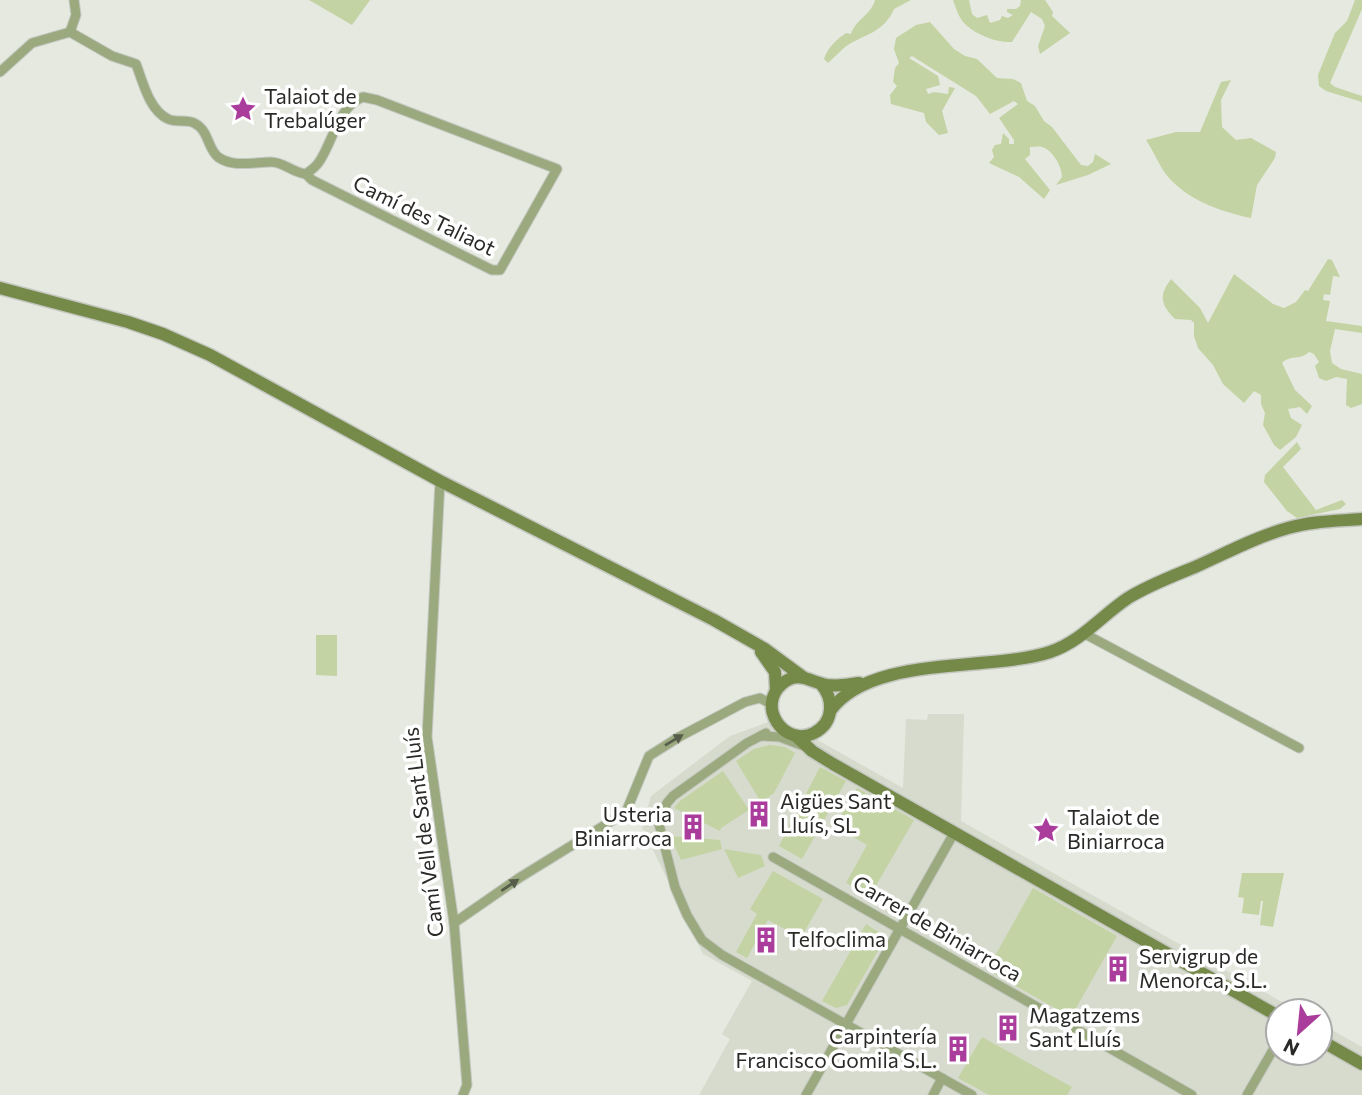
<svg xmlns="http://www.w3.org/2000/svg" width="1362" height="1095" font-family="Commissioner,sans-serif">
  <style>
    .built { fill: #d6dbcd }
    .green { fill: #c3d3a3 }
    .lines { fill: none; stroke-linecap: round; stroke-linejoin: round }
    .minor-casing { stroke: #c3c7bf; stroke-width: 11 }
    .secondary-casing { stroke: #c3c7bf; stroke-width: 15 }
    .minor { stroke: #9aa97e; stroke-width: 9 }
    .secondary { stroke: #758949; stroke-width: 12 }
    .oneway { fill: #565d4a }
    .labels { text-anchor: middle; stroke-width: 7; stroke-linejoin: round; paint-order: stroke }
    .poi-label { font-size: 21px; fill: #292a27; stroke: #fff; text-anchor: start }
    .street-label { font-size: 21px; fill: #292a27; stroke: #fff }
  </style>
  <rect width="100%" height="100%" fill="#e5e9e0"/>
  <!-- built -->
  <path class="built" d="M928,714h36l-3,107 337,190h-20v42h42v-30l42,24v48h-663l31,-56 -8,-5 30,-53 -49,-27 -61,-127 9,-31 79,-60 44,-16 24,9 105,59 3,-69 21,1z"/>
  <!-- green -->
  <g class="green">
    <path d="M309,0h61l-18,25z"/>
    <path d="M875,0h36l-17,9c-11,25 -29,24 -49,38 -6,5 -11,11 -17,16l-4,-4c3,-11 13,-20 22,-26l5,1c4,-14 20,-19 24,-34z"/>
    <path d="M953,0h16l3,14 5,4 10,-3 3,8 10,-3 2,-4 6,2 5,-3 -6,-3v-3h9l4,-3 1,-6h24l8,12 -1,4 18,17 -30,21 -2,-8 7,-20 -3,-7 -11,-7 -19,30c-15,1 -35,-7 -46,-17 -7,-6 -10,-17 -13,-25z"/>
    <path d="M1355,0h7v9l-32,74 5,4 27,9v6l-36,-11 -7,-5 -1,-11 17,-42 12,-12z"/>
    <path d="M930,22l24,27 11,7 12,3 20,19 16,1 8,4 6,18 8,5 9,15 8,6 29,38 7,1 5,-4 2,-8 16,10 -23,11 -32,10 6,-8c0,-10 -9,-27 -20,-30 -4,-1 -8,0 -12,0v8l-5,4 25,31 -6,9 -25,-22 -30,-14 5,-6 -2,-7 3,-5 6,-1 2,-11 6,6v5h5v-4l-15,-22 19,-14 -4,-3 -24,13 -14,-18 -64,-40 -3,2 29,18 2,9 -14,4 2,5 6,-2 14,2 1,-7 6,1 -13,23 6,22 -9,2 -13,-13 -2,-9 -33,-9 -1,-9 7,-9 -4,-4 2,-14 4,-5 -5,-14 2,-11 20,-13z"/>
    <path d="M1231,80l-10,20 1,27 14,13 15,-2 25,14 -1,6 -18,27 -6,33c-32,-7 -65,-18 -86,-45 -7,-10 -12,-23 -19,-33l30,-8h24l21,-50z"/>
    <path d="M1328,259l4,1 8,17 -7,-1 -3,19 -6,-1 -1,6 7,1 -4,20 36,5v7l-27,-4 -5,22 2,12 9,6 21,5v30l-11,4 -5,-3 1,-26 -11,-2 -10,4 -7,-3 -4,-12 4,-4 -5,-8 -5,-2c-8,8 -20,3 -27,11l13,27 17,16 -5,8 -7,-7 -12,2 3,9 11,7 -6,12 -16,13 -6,-5 -11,-20 2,-12 -4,-9v-9l-7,-4 -10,12 -21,-19 -10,-19 -15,-17 -4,-12v-13l-3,-3 -16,-1c-15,-15 -16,-24 -4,-40l29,29 8,15 26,-49 39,30 11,4 12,-6 9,-12 3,1z"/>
    <path d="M1297,442l4,7 -18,18 33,43 26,-10 4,4 -6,5 -43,9 -10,-7 -23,-29 1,-7z"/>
    <path d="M316,635h21v41l-21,-1z"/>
    <path d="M770,745l15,2 10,6 -21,40 -13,9 -25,-41 18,-12z"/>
    <path d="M820,767l26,14 -44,78 -23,-13z"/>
    <path d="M723,771l26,39 -28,18 -1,3 -46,-23 6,-7z"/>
    <path d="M857,788l57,32 -44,76 -24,-13 21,-38 -32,-19z"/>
    <path d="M670,836l50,4 2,9 -41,11z"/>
    <path d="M724,849l37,6 4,11 -27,12z"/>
    <path d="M773,871l50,28 -22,39 -33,-18 -21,38 -11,-6 21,-38 -7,-5z"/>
    <path d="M1242,873h42l-11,54 -13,-2 3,-24h-2l-2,14 -17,-2 2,-15 -6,-1z"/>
    <path d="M1033,888l84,48 -46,81 -84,-47z"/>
    <path d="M866,924l15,10 1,10 -35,61 -11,3 -14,-7z"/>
    <path d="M982,1037l90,50 -5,8h-78l-31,-17z"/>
  </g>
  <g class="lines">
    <!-- minor casing -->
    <g class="minor-casing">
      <g id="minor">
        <path d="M70,32l42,24 24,8c7,18 13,46 32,55 8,4 19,0 26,4 15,7 13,25 24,34 15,11 37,5 53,5 13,0 22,11 35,12"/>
        <path d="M70,32l6,-17 -2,-15"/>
        <path d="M0,72l32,-29 38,-11"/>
        <path d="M363,97l14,3 180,69 -57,101h-8l-180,-90 -6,-6c5,-4 10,-7 13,-12 14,-20 19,-56 44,-65z"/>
        <path d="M440,481l-13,256 27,186 13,162 -4,10"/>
        <path d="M1085,634l214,114"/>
        <path d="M766,733l-19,10 -74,53 -6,7 -8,21 16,63 12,28 15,25 20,15 250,140"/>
        <path d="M761,736l19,1 21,8"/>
        <path d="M773,857l419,238"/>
        <path d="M454,923l65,-45 107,-66 23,-56 30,-19 66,-35 15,-4 11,6"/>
        <path d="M806,1095l148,-262"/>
        <path d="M933,1095l9,-17"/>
        <path d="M1247,1095l31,-54"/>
      </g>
    </g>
    <!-- secondary casing -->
    <g class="secondary-casing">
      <g id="secondary">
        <path d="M0,288l128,34 35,12 47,21 230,126 274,139 51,29 38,28"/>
        <path d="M761,652l14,20 1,18"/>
        <path d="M820,683c14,15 15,39 -6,50 -30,15 -58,-27 -32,-49 16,-14 28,-2 45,1 10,1 21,0 32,-2"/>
        <path d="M830,711c41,-57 159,-39 220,-59 32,-11 51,-36 78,-54 21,-13 45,-22 67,-31 31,-14 61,-30 93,-39 24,-7 49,-7 74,-9"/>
        <path d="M796,736l16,15 21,13 445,252"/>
        <path d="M1320,1040l42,24"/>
      </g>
    </g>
    <!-- minor -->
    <use href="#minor" class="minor"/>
    <!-- secondary -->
    <use href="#secondary" class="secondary"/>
  </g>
  <!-- one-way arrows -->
  <defs><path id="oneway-solid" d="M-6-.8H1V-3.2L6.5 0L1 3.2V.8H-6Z" transform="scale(1.75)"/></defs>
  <g class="oneway">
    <use href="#oneway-solid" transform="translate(674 740) rotate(-31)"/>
    <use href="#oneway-solid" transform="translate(510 885) rotate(-34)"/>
  </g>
  <!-- icons -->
  <defs>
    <g id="sight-bare" transform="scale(2.1)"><path d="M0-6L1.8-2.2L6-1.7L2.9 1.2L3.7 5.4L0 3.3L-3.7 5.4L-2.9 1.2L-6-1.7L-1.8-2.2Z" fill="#aa3d9c" stroke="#fff" stroke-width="2.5" paint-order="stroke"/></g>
    <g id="building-bare" transform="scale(2.1)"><path d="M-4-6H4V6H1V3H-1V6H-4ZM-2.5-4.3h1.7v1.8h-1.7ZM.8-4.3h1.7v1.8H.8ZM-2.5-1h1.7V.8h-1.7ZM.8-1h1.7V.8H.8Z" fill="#aa3d9c" stroke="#fff" stroke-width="2.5" paint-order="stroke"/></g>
  </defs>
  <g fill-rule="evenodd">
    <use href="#sight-bare" x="243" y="109"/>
    <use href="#building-bare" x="759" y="814"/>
    <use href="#building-bare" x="693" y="827"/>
    <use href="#sight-bare" x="1046" y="830"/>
    <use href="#building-bare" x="766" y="940"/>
    <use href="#building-bare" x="1118" y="969"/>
    <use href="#building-bare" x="1008" y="1028"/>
    <use href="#building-bare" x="958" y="1049"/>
  </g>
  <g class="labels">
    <!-- poi labels -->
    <g class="poi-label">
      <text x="264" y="104">Talaiot de<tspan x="264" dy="24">Trebalúger</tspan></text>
      <text x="780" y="809">Aigües Sant<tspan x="780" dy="24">Lluís, SL</tspan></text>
      <text x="672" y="822" text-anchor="end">Usteria<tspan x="672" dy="24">Biniarroca</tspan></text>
      <text x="1067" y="825">Talaiot de<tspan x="1067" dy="24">Biniarroca</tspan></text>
      <text x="787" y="947">Telfoclima</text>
      <text x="1139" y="964">Servigrup de<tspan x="1139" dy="24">Menorca, S.L.</tspan></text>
      <text x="1029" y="1023">Magatzems<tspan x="1029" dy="24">Sant Lluís</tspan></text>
      <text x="937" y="1044" text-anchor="end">Carpintería<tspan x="937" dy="24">Francisco Gomila S.L.</tspan></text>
    </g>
    <!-- street labels -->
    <g class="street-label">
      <text transform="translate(424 216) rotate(26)" y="7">Camí des Taliaot</text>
      <text transform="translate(424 832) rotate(-97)" y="7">Camí Vell de Sant Lluís</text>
      <text transform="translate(937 929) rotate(30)" y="7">Carrer de Biniarroca</text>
    </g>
  </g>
  <!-- north arrow -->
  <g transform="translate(1299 1032) rotate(207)"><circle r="33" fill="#ffffff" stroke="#a9aaa9" stroke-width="2"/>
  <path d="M0-5L12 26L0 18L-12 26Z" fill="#aa3d9c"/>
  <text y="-10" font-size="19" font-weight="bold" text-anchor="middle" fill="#292a27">N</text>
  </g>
</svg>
